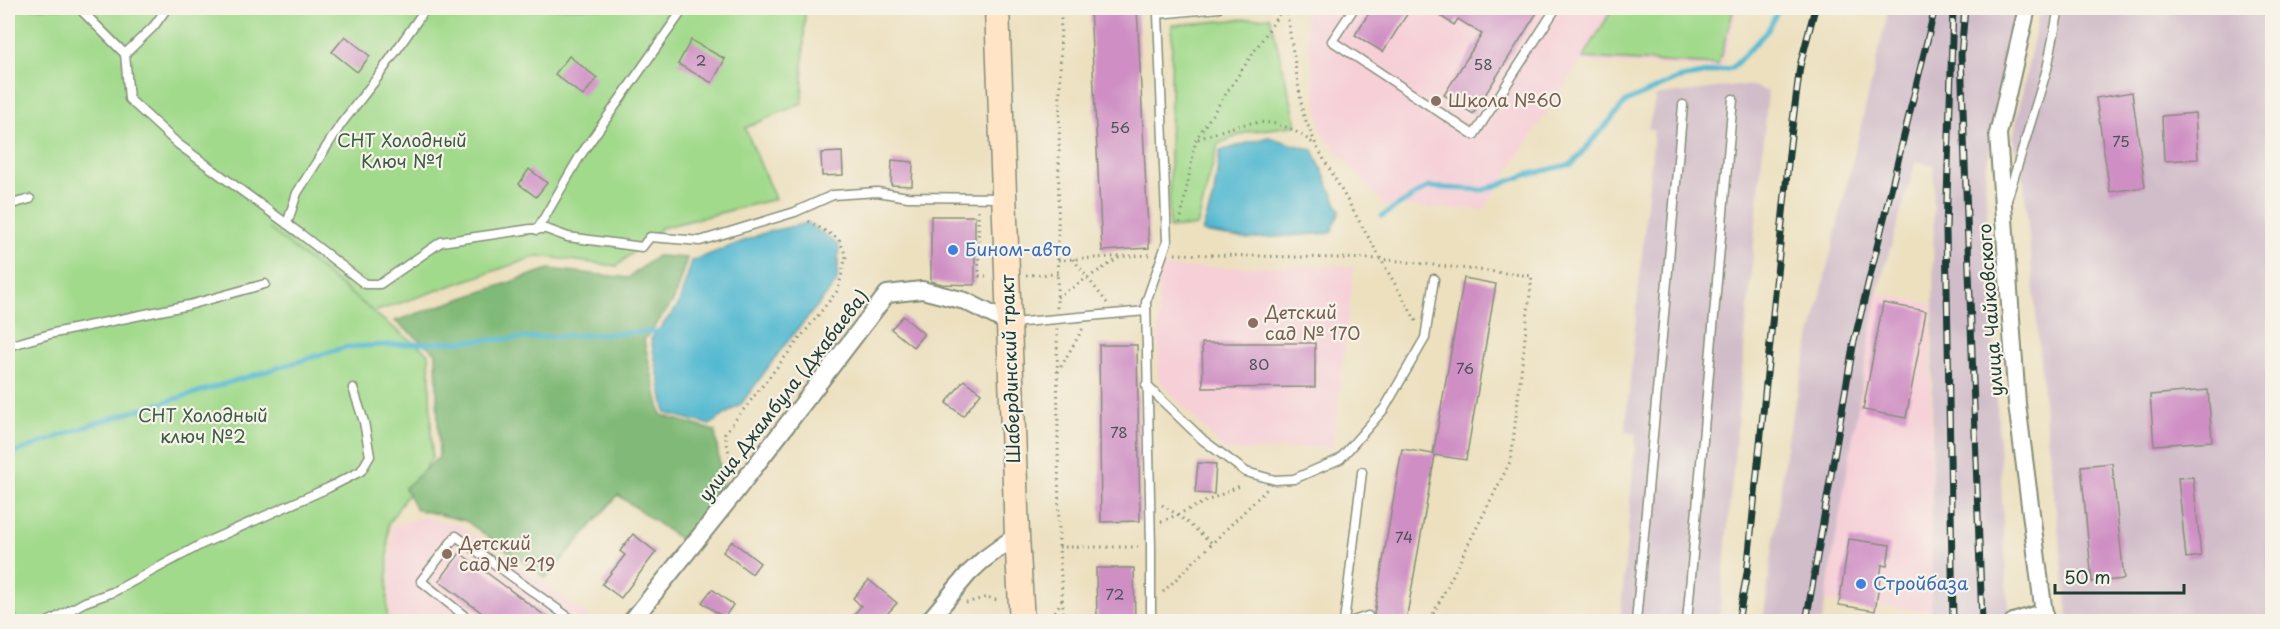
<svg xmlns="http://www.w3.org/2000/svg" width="2280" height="629" font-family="'Playpen Sans',sans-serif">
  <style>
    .built { fill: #f6cfd7 }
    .industrial { fill: #d1bdc9 }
    .green { fill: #a2da8c; stroke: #608c60; stroke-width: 1.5 }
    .forest { fill: #81ba78; stroke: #507c56; stroke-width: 1.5 }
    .water { fill: #51b8d0; stroke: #387a82; stroke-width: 1.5 }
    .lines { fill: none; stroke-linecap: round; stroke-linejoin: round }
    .stream { stroke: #51b8d0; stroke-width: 5 }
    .building { fill: #cf8fc4 }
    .service-casing { stroke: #868e7a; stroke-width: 11 }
    .minor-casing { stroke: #868e7a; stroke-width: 20 }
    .secondary-casing { stroke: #868e7a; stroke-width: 27 }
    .path { stroke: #868e7a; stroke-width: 3; stroke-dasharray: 1.5 4.5; stroke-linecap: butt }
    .service { stroke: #fff; stroke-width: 8 }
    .minor { stroke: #fff; stroke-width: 16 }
    .secondary { stroke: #ffe4c6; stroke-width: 24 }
    .rail-casing { stroke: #1f3d34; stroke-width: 7 }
    .rail { stroke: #f7f3e8; stroke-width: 4.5; stroke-dasharray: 14; stroke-linecap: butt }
    .education-dot { fill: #8d6e63; stroke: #f7f3e8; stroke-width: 2 }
    .shop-dot { fill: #3f7fe0; stroke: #f7f3e8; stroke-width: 2 }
    .labels { text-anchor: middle; stroke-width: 4.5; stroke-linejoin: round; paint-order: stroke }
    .number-label { font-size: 15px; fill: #4b5258 }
    .education-label { font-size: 18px; fill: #785e54; stroke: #f7f3e8; text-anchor: start }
    .park-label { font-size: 18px; fill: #395c46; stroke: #f7f3e8 }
    .shop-label { font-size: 18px; fill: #366cbe; stroke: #f7f3e8; text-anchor: start }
    .street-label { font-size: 18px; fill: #1f3d34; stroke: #f7f3e8 }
  </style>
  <rect width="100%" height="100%" fill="#f7f3e8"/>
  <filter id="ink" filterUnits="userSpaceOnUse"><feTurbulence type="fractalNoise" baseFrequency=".0167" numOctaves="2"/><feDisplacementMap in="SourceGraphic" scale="12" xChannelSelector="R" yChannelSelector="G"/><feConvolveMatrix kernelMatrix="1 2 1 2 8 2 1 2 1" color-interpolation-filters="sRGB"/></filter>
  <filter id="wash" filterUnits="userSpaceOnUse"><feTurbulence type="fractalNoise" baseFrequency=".008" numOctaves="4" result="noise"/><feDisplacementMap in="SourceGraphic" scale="24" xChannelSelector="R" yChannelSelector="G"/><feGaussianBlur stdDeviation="1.35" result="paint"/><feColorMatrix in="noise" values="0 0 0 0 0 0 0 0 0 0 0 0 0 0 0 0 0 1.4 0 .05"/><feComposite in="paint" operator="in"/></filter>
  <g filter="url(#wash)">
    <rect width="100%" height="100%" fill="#ece0bf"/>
    <!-- built -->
    <g class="built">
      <path d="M1304,8h434l-17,61 -141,-7 -97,148 -98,-4 -64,-73z"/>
      <path d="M1354,266l-21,181 -108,4 -67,-72 1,-111z"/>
      <path d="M1877,293l54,11v307l-106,-10 24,-155z"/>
      <path d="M423,517l37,8 136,96 -207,1 3,-96z"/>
    </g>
    <!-- industrial -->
    <g class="industrial">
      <path d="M1889,8h130l-34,166 22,420 4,27h-78l-2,-10 3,-446 -18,-4 -39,132 -55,328 -59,1 25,-189z"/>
      <path d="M2040,8h232v613h-203l-23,-195 -22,-245 -11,-44z"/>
      <path d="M1737,85l16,1 15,6 -49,529 -99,1 16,-188 -11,-2 29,-302 -6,-1 8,-33z"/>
    </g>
    <!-- green -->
    <g class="green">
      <path d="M8,8h797l-3,95 -57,25 30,71 -114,29 -44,38 -79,-10 -164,56 -105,-83 113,90 47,35 3,104 -44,66 -1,97h-379z"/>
      <path d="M1613,8h121l-16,57 -135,-7z"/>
      <path d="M1270,17l27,108 -50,7 -29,12 -21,82 -28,2 3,-203z"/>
    </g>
    <!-- forest -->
    <path class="forest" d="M657,256l30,2 -14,44 -29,38 17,75 54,16 9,65 -40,46 -66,-47 -72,83 -80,-57 -50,-12 -11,-21 34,-31 -3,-104 -41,-32 154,-52 79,9z"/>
    <!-- water -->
    <g class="water">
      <path d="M1268,137l45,13 27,61 -9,22 -84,6 -45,-7 12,-38 6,-43z"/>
      <path d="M808,223l31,22 -2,37 -54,65 -41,56 -32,22 -44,-12 -15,-74 27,-33 14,-45 75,-29z"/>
    </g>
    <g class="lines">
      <!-- stream -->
      <g class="stream">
        <path d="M1382,216l46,-29 56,3 42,-15 46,-11 54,-62 51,-23 55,-11 36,-38 11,-22"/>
        <path d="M8,455l88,-32 250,-76 318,-16"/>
      </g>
    </g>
    <g id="blocks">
      <!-- building -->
      <g class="building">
        <path d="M1090,8h47l12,240 -47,3z"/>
        <path d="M1372,8h39l-28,44 -28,-17z"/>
        <path d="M1428,8h112l-67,106 -29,-19 38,-61 -24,-15 -4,6z"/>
        <path d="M345,36l25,20 -13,16 -25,-20z"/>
        <path d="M691,40l34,19 -13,24 -34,-19z"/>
        <path d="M569,56l28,22 -14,18 -28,-22z"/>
        <path d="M2132,92l13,95 -35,5 -14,-94z"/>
        <path d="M2195,113l3,46 -34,2 -2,-45z"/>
        <path d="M842,152l1,23 -21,1 -1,-23z"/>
        <path d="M892,160l21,2 -1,24 -21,-1z"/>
        <path d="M529,169l18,14 -11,14 -17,-13z"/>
        <path d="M931,216h44v69l-33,-1 -11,-3z"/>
        <path d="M1464,278l32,6 -30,176 -31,-5 -29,166h-30l-2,-7 28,-165 31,5z"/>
        <path d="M1883,303l43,8 -20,107 -43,-8z"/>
        <path d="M903,316l21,18 -11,13 -22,-18z"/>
        <path d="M1202,343h113v44l-112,1z"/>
        <path d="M1099,345h38l3,176 -39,1z"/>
        <path d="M964,380l17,13 -18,23 -17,-13z"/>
        <path d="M2208,390l4,51 -58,4 -4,-50z"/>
        <path d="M1198,463l18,1 -2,30 -19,-1z"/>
        <path d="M2112,463l12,116 -32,3 -11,-116z"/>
        <path d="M2193,477l8,79 -15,2 -8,-80z"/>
        <path d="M633,534l23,18 -35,46 -19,-14 23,-29 -5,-4z"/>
        <path d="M1849,539l41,6 -3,21 -5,-1 -7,46 -36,-6z"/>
        <path d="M732,541l28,22 -8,11 -29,-22z"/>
        <path d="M460,553l92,68h-59l-54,-40z"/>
        <path d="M1096,568h38l1,53h-38z"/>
        <path d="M869,580l28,23 -16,18h-32l12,-15 -8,-8z"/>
        <path d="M712,589l21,16 -9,13 -22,-16z"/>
      </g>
    </g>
  </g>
  <g filter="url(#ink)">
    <use href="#blocks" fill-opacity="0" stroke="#868e7a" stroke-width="1.5"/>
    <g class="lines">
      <!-- service casing -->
      <g class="service-casing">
        <g id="service">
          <path d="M79,8l46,46 4,45 49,45 124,91 63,49h15l61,-42 90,-13h15l22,8 74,10 8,-10 50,4 95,-29 38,-17 44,-3 31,5 95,1"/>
          <path d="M1354,8l-22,33 142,94 82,-127"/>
          <path d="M125,54l29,-28 13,-18"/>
          <path d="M2007,200l40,-131 12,-61"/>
          <path d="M8,205l22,-6"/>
          <path d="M287,224l10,-31 44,-69 36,-46 49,-70"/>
          <path d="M537,230l43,-74 104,-148"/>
          <path d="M1012,323l134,-12"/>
          <path d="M8,346l46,-13 135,-28 76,-21"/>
          <path d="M1146,385l57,55 43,32 29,8 19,-1 46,-20 44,-50 41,-71 9,-59"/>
          <path d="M8,604l5,18"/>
          <path d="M48,622l37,-20 28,-10 89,-48 126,-56 33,-17 9,-15 -6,-34 -11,-34"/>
          <path d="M472,622l-51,-41 35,-45 119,86"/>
          <path d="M1151,622v-75l-5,-245 21,-60 -9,-228 60,-6"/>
          <path d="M1344,622l18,-150"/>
          <path d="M1350,622l18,-6 2,6"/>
          <path d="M1636,622l47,-517"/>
          <path d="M1687,622l46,-523"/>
        </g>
      </g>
      <!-- minor casing -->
      <g class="minor-casing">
        <g id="minor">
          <path d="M2027,8l-29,126 19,270 28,218"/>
          <path d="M631,622l105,-131 151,-197 35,-4 43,11 44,22"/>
          <path d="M928,622l40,-48 15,-14 34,-25"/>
          <path d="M2013,622l31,-10"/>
        </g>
      </g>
      <!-- secondary casing -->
      <g class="secondary-casing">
        <path id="secondary" d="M997,8l20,527 5,87"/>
      </g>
      <!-- path -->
      <g class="path">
        <path d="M1286,8l17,106 14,33 99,174"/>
        <path d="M1198,139c47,-17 75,-29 117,6"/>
        <path d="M978,210l1,66h7"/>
        <path d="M1180,223l16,-84 87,-131"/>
        <path d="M1175,254l205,5 152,17 -21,184 -82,162"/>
        <path d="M1073,259l34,44"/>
        <path d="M1058,260l91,-5"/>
        <path d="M1026,275l32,-1"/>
        <path d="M1057,297l62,-39"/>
        <path d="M1057,308l4,-300"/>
        <path d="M1057,329l2,218 5,75"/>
        <path d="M1058,372l25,-44"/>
        <path d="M732,469l-7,-36 113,-143 8,-34 -7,-17 -31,-18"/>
        <path d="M1162,505l16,10 34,28"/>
        <path d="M1161,522l81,-37"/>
        <path d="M1059,547h79"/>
        <path d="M1163,592l104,-103"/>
        <path d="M966,603l21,-6 13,4"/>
        <path d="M1049,622l13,-22"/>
      </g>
      <!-- service -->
      <use href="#service" class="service"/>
      <!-- minor -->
      <use href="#minor" class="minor"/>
      <!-- secondary -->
      <use href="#secondary" class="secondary"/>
      <!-- rail casing -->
      <g class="rail-casing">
        <g id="rail">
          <path d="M1965,8l-4,47 21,567"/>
          <path d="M1738,622l9,-49 43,-429 10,-78 15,-58"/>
          <path d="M1806,622l47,-276 82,-338"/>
          <path d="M1953,622l-7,-392 7,-222"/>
        </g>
      </g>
      <!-- rail -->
      <use href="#rail" class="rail"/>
    </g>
  </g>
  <!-- markers -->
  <g class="education-dot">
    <circle cx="1436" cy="101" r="6"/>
    <circle cx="1253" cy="323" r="6"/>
    <circle cx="447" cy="554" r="6"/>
  </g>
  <g class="shop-dot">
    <circle cx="953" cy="250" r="6"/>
    <circle cx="1861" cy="584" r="6"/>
  </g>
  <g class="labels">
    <!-- number labels -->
    <g class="number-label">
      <text x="701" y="66">2</text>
      <text x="1483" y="70">58</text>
      <text x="1120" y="133">56</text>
      <text x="2121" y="147">75</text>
      <text x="1259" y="370">80</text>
      <text x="1465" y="374">76</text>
      <text x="1119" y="438">78</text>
      <text x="1404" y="543">74</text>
      <text x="1115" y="600">72</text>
    </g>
    <!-- education labels -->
    <g class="education-label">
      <text x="1448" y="107">Школа №60</text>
      <text x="1265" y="319">Детский<tspan x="1265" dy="21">сад № 170</tspan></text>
      <text x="459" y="550">Детский<tspan x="459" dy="21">сад № 219</tspan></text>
    </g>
    <!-- park labels -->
    <g class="park-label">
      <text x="402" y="147">СНТ Холодный<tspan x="402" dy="21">Ключ №1</tspan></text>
      <text x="203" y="422">СНТ Холодный<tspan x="203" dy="21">ключ №2</tspan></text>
    </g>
    <!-- shop labels -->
    <g class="shop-label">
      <text x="965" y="256">Бином-авто</text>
      <text x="1873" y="590">Стройбаза</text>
    </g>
    <!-- street labels -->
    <g class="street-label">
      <text transform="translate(1991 310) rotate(-94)" y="6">улица Чайковского</text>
      <text transform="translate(1011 369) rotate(-92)" y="6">Шабердинский тракт</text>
      <text transform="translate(784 396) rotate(-52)" y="6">улица Джамбула (Джабаева)</text>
    </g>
  </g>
  <!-- margin -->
  <rect width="2280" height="629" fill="none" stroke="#f7f3e8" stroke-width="30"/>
  <!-- scale -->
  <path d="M2055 584v9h129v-9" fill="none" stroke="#1f3d34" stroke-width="3"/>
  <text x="2064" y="584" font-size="18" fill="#1f3d34" stroke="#f7f3e8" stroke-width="4.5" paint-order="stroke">50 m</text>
</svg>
